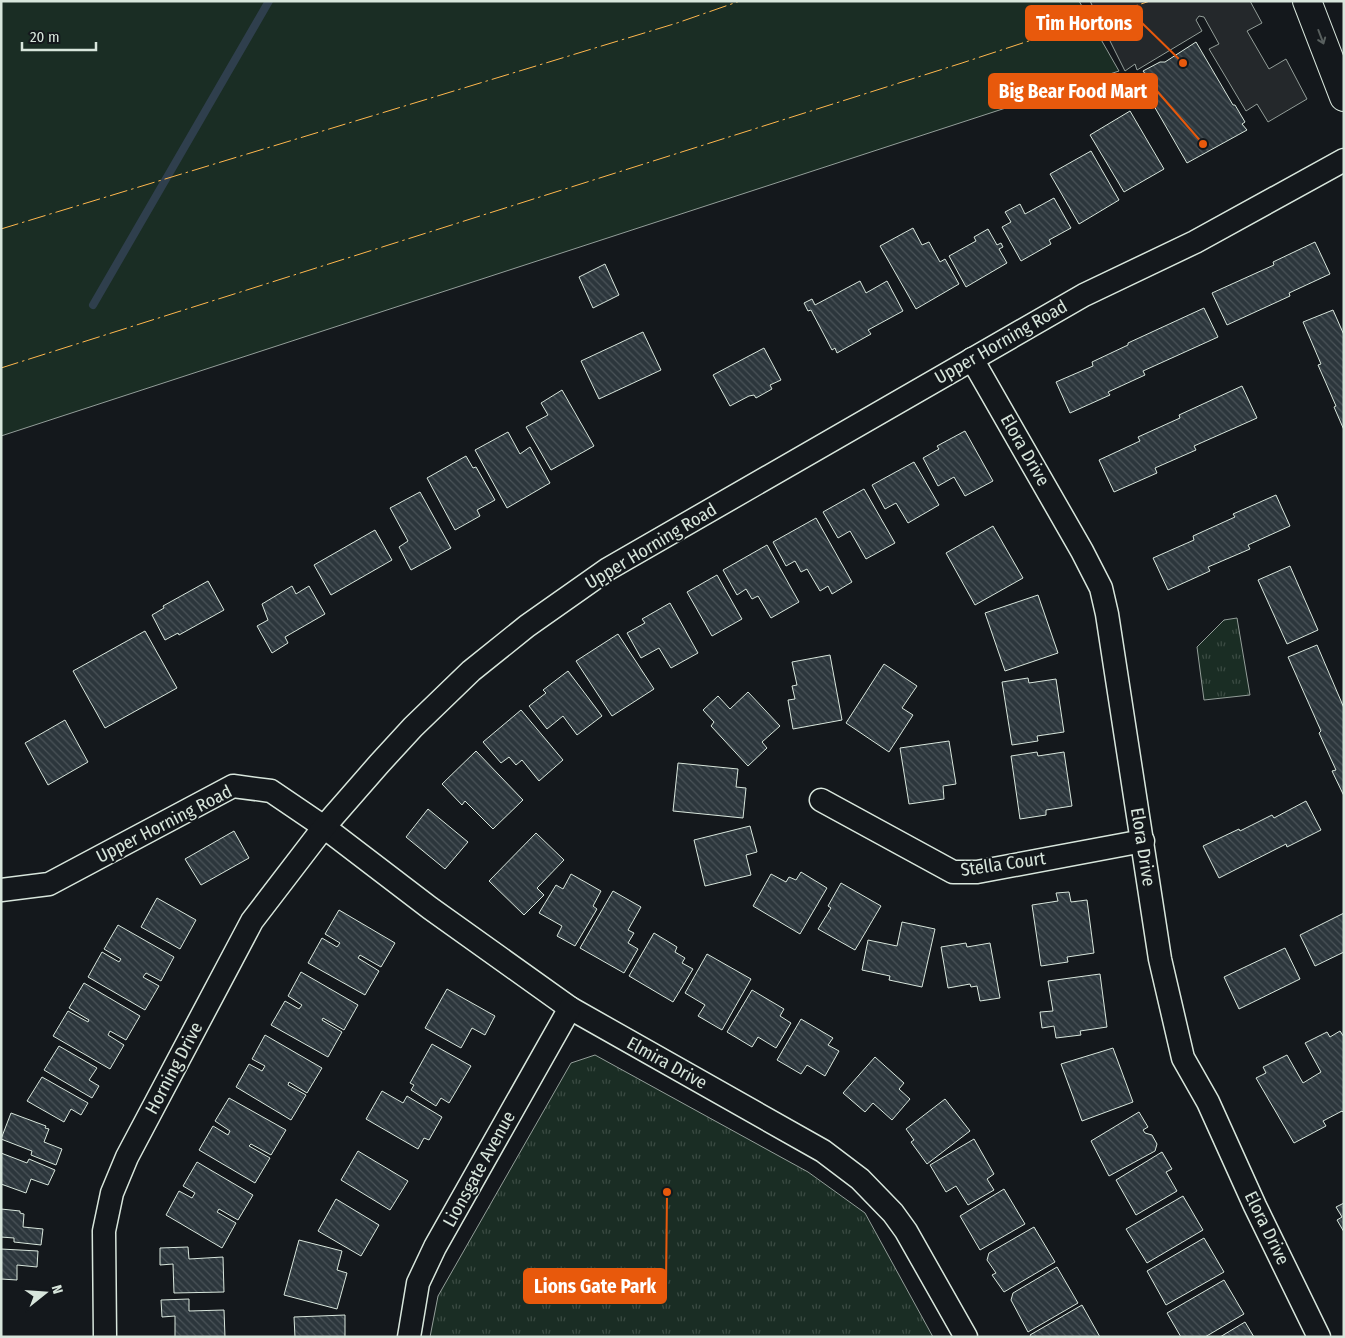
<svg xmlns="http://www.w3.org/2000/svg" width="1345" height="1338" font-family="'Fira Sans Condensed',sans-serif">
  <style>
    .grass { fill: #1a2d24; stroke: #939e99 }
    .park { fill: url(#park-tufts); stroke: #939e99 }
    .parking { fill: #24282b; stroke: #939e99 }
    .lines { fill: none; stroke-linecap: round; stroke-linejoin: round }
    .stream { stroke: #2f3f4d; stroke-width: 8 }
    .building { fill: url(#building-back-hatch); stroke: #d8e6dc }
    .street-casing { stroke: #d8e6dc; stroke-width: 25 }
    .secondary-casing { stroke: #d8e6dc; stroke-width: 30 }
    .street { stroke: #14181c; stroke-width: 22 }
    .secondary { stroke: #14181c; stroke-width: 28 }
    .power { stroke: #ffb74d; stroke-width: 1; stroke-dasharray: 18 4 2.5 4; stroke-linecap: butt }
    .oneway { stroke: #59605f }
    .labels { text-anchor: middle; stroke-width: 4; stroke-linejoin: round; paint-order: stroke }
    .street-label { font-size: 18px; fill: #d8e6dc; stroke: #14181c }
    .leader { fill: none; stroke: #e8590c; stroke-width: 2 }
    .callout-dot { fill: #e8590c; stroke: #14181c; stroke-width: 2 }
    .callout { fill: #e8590c; stroke: #e8590c; stroke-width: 2 }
    .callout-label { font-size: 19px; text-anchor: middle; font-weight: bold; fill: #fff }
  </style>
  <defs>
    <pattern id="park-tufts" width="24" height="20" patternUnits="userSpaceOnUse" patternTransform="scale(1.25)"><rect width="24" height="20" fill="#1a2d24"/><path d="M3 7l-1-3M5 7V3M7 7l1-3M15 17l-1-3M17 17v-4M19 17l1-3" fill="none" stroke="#3b4b43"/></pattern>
    <pattern id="building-back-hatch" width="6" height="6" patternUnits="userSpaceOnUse" patternTransform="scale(1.25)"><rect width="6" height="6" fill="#2c363c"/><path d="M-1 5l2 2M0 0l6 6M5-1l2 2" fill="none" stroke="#4a5358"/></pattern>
  </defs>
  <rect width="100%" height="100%" fill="#14181c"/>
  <!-- grass -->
  <path class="grass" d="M1,1h1078l40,70 -1118,365z"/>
  <!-- park -->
  <g class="park">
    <path d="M1237,618l13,77 -46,5 -7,-53 27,-27z"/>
    <path d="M595,1055l213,117 57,41 68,124h-503l8,-41 133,-233z"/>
  </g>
  <!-- parking -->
  <path class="parking" d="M1090,1h160l12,22 -15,8 22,38 17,-10 21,40 -39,23 -11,-18 -11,7 -37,-62 10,-5 -15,-27 -5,-1 -3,4 6,11 -65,39 -2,-6 -10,7z"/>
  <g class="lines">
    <!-- stream -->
    <path class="stream" d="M93,305l176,-304"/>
  </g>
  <!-- building -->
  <g class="building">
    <path d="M1196,42l37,63h2l10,17 -3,2 5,6 -60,33 -48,-83 7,-5 -3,-4 17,-9h5z"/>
    <path d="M1130,111l34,58 -40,23 -34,-57z"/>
    <path d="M1091,151l28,49 -40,24 -29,-50z"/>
    <path d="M1054,198l17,30 -22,12 2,4 -30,17 -19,-34 9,-5 -6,-10 15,-8 5,10z"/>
    <path d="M913,228l9,17 7,-3 11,20 5,-3 14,25 -43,25 -36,-63z"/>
    <path d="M988,229l9,16 4,-2 2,4 -4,2 8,14 -41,24 -17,-31 27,-15 -2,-4z"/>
    <path d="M1315,242l15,32 -41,19 1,3 -63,29 -15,-32 62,-28 -1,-3z"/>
    <path d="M605,264l14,31 -26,13 -14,-31z"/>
    <path d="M860,281l6,12 21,-12 16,30 -35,19 3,4 -34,19 -2,-5 -3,2 -21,-40 -3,1 -4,-8 8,-4 3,6z"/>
    <path d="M1204,308l14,29 -75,34 2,4 -37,17 2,3 -40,18 -14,-31 37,-16 -1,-4 36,-17v-2z"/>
    <path d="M1333,310l11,25v95l-10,-23 2,-1 -18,-41 3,-1 -18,-42z"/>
    <path d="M643,332l18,38 -62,29 -18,-38z"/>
    <path d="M764,348l17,32 -11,5 2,4 -16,9 -2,-3 -5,1 -19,10 -17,-31z"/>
    <path d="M1242,386l15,32 -63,28 2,4 -41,18 2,5 -43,19 -15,-32 41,-19 -2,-4 42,-19 -1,-3z"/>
    <path d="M562,390l32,56 -43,24 -25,-43 22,-12 -7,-12z"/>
    <path d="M965,431l28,50 -28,15 -11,-19 -16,9 -15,-28 16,-9 -2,-3z"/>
    <path d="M508,432l12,22 10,-7 20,36 -43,25 -32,-58z"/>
    <path d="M466,456l7,12 3,-1 19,33 -18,10 3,6 -25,14 -28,-52z"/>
    <path d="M914,462l25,43 -31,18 -12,-20 -11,6 -13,-24z"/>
    <path d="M864,489l31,54 -29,16 -16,-28 -12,7 -15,-26z"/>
    <path d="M420,492l31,56 -40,22 -12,-23 9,-6 -18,-33z"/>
    <path d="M1276,495l14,31 -42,19 2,4 -42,18 2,4 -42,19 -15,-32 41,-18 -1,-4 42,-19 -2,-3z"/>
    <path d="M816,518l36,64 -20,12 -4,-8 -8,5 -13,-22 -6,3 -6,-11 -9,5 -13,-24z"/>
    <path d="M993,526l30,52 -48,27 -29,-52z"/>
    <path d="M375,530l17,30 -61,35 -17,-30z"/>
    <path d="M767,545l32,57 -28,16 -13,-22 -6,3 -6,-10 -9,6 -14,-25z"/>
    <path d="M1290,566l28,64 -31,14 -29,-64z"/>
    <path d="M717,575l25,44 -30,17 -25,-44z"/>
    <path d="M208,581l16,29 -45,25 -1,-2 -13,7 -13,-25 12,-7 -1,-2z"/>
    <path d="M292,586l4,8 13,-8 16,28 -40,23 3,6 -16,10 -15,-27 11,-6 -6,-16z"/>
    <path d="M1038,595l20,58 -53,18 -20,-58z"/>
    <path d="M670,603l28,50 -27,15 -12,-20 -18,10 -14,-25 18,-10 -3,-4z"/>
    <path d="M145,631l32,57 -72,40 -32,-57z"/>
    <path d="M618,634l36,55 -42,27 -36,-55z"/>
    <path d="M1317,645l27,63v88l-12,-25 4,-1 -17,-37 2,-2 -33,-74z"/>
    <path d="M830,655l12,65 -49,9 -5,-29 7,-1 -3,-13 5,-1 -5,-23z"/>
    <path d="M884,664l33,22 -15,22 11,7 -24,37 -43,-29z"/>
    <path d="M568,671l34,45 -25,19 -14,-19 -16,13 -18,-23 17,-13 -3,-3z"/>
    <path d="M1028,678l1,5 27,-4 8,53 -27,4 1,5 -26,4 -10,-63z"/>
    <path d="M748,692l32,34 -18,16 5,6 -19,18 -37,-40 3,-4 -11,-12 15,-14 12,13z"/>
    <path d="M521,710l42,50 -24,21 -17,-21 -6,5 -7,-8 -8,6 -18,-21z"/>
    <path d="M65,720l23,42 -40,23 -23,-42z"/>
    <path d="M949,741l7,43 -13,2 1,13 -35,5 -9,-56z"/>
    <path d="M476,751l47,49 -30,29 -28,-28 -3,4 -20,-21z"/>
    <path d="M1037,752l1,4 26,-4 8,54 -26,4v5l-26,4 -9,-63z"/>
    <path d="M678,763l60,6 -2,18 10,1 -3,30 -70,-7z"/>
    <path d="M1306,801l15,29 -34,17 -1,-3 -67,34 -16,-32 36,-17 1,2 32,-16 2,3z"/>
    <path d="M428,809l40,33 -23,27 -39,-32z"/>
    <path d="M750,826l7,26 -11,3 5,20 -46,11 -11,-46z"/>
    <path d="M234,831l15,27 -48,27 -16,-26z"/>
    <path d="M536,833l28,27 -27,28 7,7 -20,20 -35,-34z"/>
    <path d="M801,872l26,16 -27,46 -47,-28 18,-32 15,8 3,-5 7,3z"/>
    <path d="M571,874l30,17 -8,15 4,3 -22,37 -18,-10 5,-10 -23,-13 17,-28 7,4z"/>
    <path d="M841,883l40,23 -26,44 -37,-21 13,-21 -3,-2z"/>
    <path d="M613,891l28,16 -13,23 6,3 -6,10 10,6 -14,24 -44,-25z"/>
    <path d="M1069,892l2,10 16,-2 7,53 -27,4 1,5 -27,4 -9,-61 26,-4 -2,-8z"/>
    <path d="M157,898l39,22 -16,29 -39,-22z"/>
    <path d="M339,910l56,33 -14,24 -21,-12 -2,3 21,13 -14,24 -57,-32 14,-25 15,9 3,-4 -15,-9z"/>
    <path d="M1344,913v39l-29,14 -15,-31z"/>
    <path d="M902,922l33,7 -13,58 -33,-7 1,-4 -28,-6 6,-30 29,6z"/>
    <path d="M118,925l56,32 -13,24 -15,-8 -3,4 16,9 -14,24 -57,-33 14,-25 17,10 2,-3 -17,-10z"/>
    <path d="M654,933l23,14 -2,5 10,6 -3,5 11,6 -20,33 -44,-26z"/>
    <path d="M966,943l1,4 23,-4 10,55 -20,3 -3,-15 -6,1 -1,-3 -22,4 -7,-41z"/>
    <path d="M1285,948l15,31 -61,30 -15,-32z"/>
    <path d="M707,954l44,25 -29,51 -24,-14 7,-11 -20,-12z"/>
    <path d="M301,972l57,33 -14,25 -21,-12 -1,2 20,12 -14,25 -57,-32 14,-24 14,8 3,-4 -14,-9z"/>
    <path d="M1100,974l7,53 -27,4 1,4 -25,3 -2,-12 -12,2 -2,-16 13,-1 -5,-30z"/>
    <path d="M84,983l56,33 -14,24 -16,-9 -2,4 16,10 -14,24 -57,-33 15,-25 20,11 1,-2 -20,-12z"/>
    <path d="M447,989l48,27 -10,19 -13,-7 -11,20 -36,-20z"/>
    <path d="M752,990l32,19 -4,7 11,7 -15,25 -18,-11 -6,10 -25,-15z"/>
    <path d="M801,1019l32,19 -5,7 11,6 -14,25 -18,-11 -6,9 -24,-14z"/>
    <path d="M1340,1031l4,6v76l-2,-2 -19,10 3,5 -32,17 -38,-65 10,-5 -3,-6 24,-12 16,28 18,-11 -16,-29 22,-11 3,5z"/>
    <path d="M265,1035l57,33 -15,25 -18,-11 -1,3 18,10 -15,25 -55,-33 13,-23 13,7 3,-5 -13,-7z"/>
    <path d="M432,1044l39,22 -22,37 -8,-5 -5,8 -25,-16 3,-5 -4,-2z"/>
    <path d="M59,1046l38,22 -8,12 10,6 -7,12 -48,-28z"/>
    <path d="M1113,1048l20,54 -51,19 -21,-57z"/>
    <path d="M875,1057l29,26 -5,6 11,10 -18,21 -19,-17 -8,9 -22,-19z"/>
    <path d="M42,1077l46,26 -7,12 -10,-6 -7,13 -37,-21z"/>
    <path d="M382,1091l21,12 4,-7 35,21 -13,23 -5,-2 -6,11 -52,-30z"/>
    <path d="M229,1098l57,32 -15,25 -20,-11 -2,2 21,12 -15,25 -56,-33 14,-24 15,9 2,-4 -15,-10z"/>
    <path d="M945,1099l25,32 -43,33 -16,-22 3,-2 -8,-11z"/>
    <path d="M1139,1112l9,15 -5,3 2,3 7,2 5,9 -2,7 -46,25 -18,-35z"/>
    <path d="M11,1113l35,13 -1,2 4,1 -5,13 18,7 -6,16 -25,-10 1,-4 -31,-12z"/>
    <path d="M974,1139l20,35 -7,5 7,11 -26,15 -12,-19 -10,6 -16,-27z"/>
    <path d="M358,1151l50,30 -18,29 -49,-30z"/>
    <path d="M1162,1152l10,17 -6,3 11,19 -41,24 -20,-35z"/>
    <path d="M1,1153l26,10 2,-4 26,11 -7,15 -17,-6 -5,14 -25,-9z"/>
    <path d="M197,1162l56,33 -15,25 -19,-11 -2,3 19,11 -14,25 -56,-33 13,-24 13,7 3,-5 -12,-7z"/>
    <path d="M1004,1189l21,35 -45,26 -20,-34z"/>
    <path d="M1183,1196l20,34 -56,33 -21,-34z"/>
    <path d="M336,1199l43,26 -18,31 -43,-25z"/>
    <path d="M1344,1203v29l-7,-12 5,-3 -6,-10z"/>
    <path d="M1,1209l19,2v2l4,1 -1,13 20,2 -2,16 -27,-3v-4l-13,-1z"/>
    <path d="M1034,1227l21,35 -51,30 -12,-17 4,-2 -9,-13 2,-7z"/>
    <path d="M1204,1238l20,34 -58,33 -19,-34z"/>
    <path d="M299,1240l43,11 -5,19 10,3 -10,36 -53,-14z"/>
    <path d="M188,1247l1,12 34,-2 1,35 -50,1 -1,-29 -13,1v-17z"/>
    <path d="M1,1249l37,2 -1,16 -20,-2v15l-16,-1z"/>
    <path d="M1057,1267l21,36 -50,29 -17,-32 2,-7z"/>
    <path d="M1224,1280l20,34 -39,23h-24l-14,-24z"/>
    <path d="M189,1299v12l35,-1 1,27h-50v-21l-13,1 -1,-17z"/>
    <path d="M1082,1305l18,32h-69l-1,-2z"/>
    <path d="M345,1315v22h-50l-1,-20z"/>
    <path d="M1245,1322l9,15h-34z"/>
  </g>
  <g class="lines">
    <!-- street casing -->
    <g class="street-casing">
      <g id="street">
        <path d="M972,359l110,192 19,37 6,26 53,345 23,99 25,44 47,104 64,131"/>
        <path d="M821,800l132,72h24l166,-31"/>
        <path d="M1,890l48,-6 184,-98 38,5 53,36 106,81 140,100 253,143 37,28 33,34 13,18 60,106"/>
        <path d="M105,1337l-1,-106 8,-38 15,-36 125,-236 72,-94 55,-63 34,-37 58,-56 56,-45 81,-57 476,-274 111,-53 149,-82"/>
        <path d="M409,1337l9,-54 17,-36 135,-239"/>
      </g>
    </g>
    <!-- secondary casing -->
    <g class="secondary-casing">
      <path id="secondary" d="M1307,1l37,96"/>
    </g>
    <!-- street -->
    <use href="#street" class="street"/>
    <!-- secondary -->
    <use href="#secondary" class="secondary"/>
    <!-- power -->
    <g class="power">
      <path d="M1,229l676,-206 63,-22"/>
      <path d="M1,368l961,-305 188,-62"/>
    </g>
  </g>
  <!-- one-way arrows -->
  <defs><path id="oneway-shaft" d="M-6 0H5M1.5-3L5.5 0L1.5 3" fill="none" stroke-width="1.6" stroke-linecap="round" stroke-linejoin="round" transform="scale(1.25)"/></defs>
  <use class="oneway" href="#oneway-shaft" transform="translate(1321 37) rotate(69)"/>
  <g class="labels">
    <!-- street labels -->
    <g class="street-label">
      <text transform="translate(1001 342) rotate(-30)" y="6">Upper Horning Road</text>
      <text transform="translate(1025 450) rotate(60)" y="6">Elora Drive</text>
      <text transform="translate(651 546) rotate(-31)" y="6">Upper Horning Road</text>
      <text transform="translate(164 824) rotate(-27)" y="6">Upper Horning Road</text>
      <text transform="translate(1143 847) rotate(81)" y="6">Elora Drive</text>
      <text transform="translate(1003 864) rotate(-8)" y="6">Stella Court</text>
      <text transform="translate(667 1063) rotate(29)" y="6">Elmira Drive</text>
      <text transform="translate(174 1068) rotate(-62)" y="6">Horning Drive</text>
      <text transform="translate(479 1169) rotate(-61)" y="6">Lionsgate Avenue</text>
      <text transform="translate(1267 1228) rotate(64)" y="6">Elora Drive</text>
    </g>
  </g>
  <!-- callouts -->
  <path class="leader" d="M1183 63L1142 23M1203 144L1157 91M667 1192L666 1286"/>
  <g class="callout-dot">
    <circle cx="1183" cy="63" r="5"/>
    <circle cx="1203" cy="144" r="5"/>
    <circle cx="667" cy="1192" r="5"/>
  </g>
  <g class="callout">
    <rect x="1026" y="6" width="116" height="34" rx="5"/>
    <rect x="989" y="74" width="168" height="34" rx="5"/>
    <rect x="524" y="1269" width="142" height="34" rx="5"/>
  </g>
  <g class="callout-label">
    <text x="1084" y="30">Tim Hortons</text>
    <text x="1073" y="98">Big Bear Food Mart</text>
    <text x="595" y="1293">Lions Gate Park</text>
  </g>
  <!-- border -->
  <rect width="1345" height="1338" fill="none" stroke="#d8e6dc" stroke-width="5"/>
  <!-- north arrow -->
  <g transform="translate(45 1293) rotate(73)" stroke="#14181c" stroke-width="4" paint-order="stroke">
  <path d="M0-4L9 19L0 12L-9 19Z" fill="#d8e6dc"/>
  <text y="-8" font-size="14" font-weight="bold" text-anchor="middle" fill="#d8e6dc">N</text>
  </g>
  <!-- scale -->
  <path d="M22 42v8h74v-8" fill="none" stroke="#d8e6dc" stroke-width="2.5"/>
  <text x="30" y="42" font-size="15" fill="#d8e6dc" stroke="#14181c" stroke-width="4" paint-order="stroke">20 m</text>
</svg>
